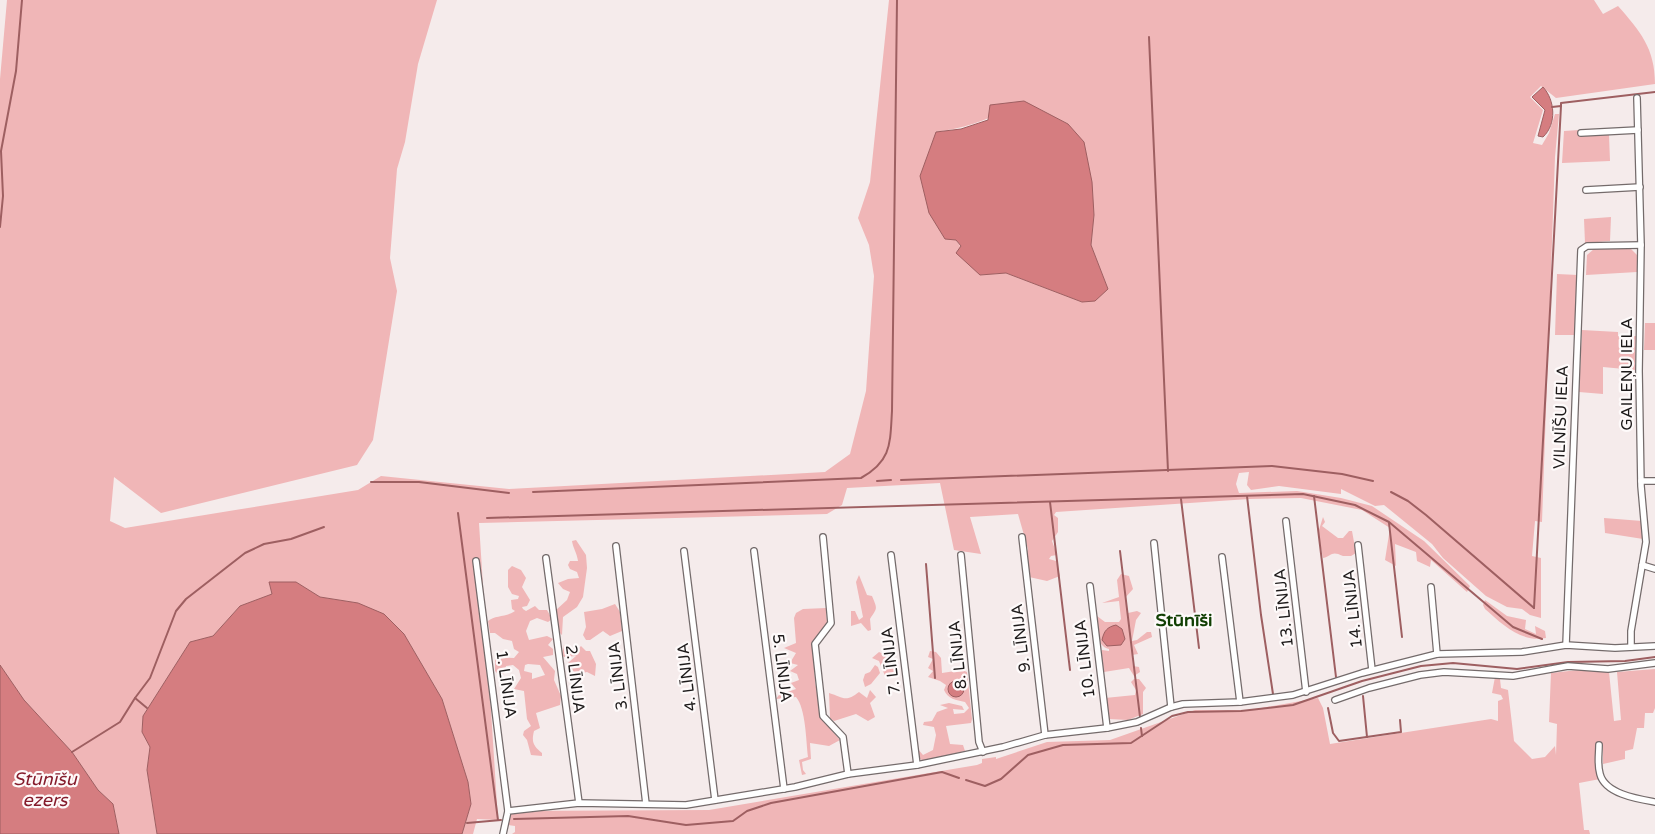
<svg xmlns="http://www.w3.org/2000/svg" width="1655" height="834" font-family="'Varela Round',sans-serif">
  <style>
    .green { fill: #f0b6b7; fill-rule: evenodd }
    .water { fill: #d57d80; stroke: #9e5f61 }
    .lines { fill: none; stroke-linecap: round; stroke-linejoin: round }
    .stream { stroke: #9e5f61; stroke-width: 2 }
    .minor-casing { stroke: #746b6b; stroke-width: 8 }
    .minor { stroke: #fff; stroke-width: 5.5 }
    .labels { text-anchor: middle; stroke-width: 4.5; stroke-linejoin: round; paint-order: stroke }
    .street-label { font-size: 16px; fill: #1d1a1a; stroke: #fefafa }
    .neighbourhood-label { font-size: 18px; font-weight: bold; fill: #113f03; stroke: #fefafa }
    .water-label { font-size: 18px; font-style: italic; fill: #851c2c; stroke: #fefafa }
  </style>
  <rect width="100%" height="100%" fill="#f5ebeb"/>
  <!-- green -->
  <g class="green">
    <path d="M7,0h430l-19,64 -13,78 -8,27 -7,89 7,33 -24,149 -16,25 -196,48 -47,-36 -4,44 15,7 233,-38 23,-14 128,13 316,-17 25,-18 16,-63 8,-115 -5,-31 -11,-27 12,-36 19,-182h705l9,14 15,-8c22,25 37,42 37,78l-99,14 -15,-12 -11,11 13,13 -10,33 9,2 7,-12 6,-19h4l-4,43 -13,365 -7,-1 -3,35 9,2v60l-11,-3 -8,-6 -15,-2 -21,-11 -43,-38 -11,-14 -48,-39 -9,1 -34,-17v5l-62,-8 -28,4 -4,-5 2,-13 -10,1 -3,11 3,9 58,-2 44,7 31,8 52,35 46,45 -3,6 -36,-32 -1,7 -13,-6 -1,-9 -21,-8 1,22 -11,-6 5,-32 -28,-18 -61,-12 -52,1 -193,13 -2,3 4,3v14l-6,9 5,14 -6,1 -2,3 7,2 4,15 -13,5 -18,-4 -3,-23 2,-5 -10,-35 -48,3 11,37 -27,-4 -14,-67 -93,5 -5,17 -15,9 -348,9 19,297 -21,-1 -4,15h-11l9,-30 -3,-22 -26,-83 -38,-65 -46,-31 -38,-6 -24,-15 -27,1 3,11 -32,12 -27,30 -23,6 -47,74 -1,16 8,15 -3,23 10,64h-38l-6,-30 -15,-14 -26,-38 -48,-52 -24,-35v-586zM1023,101l45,23 26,91 -3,30 17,44 -26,13 -76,-29 -26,2 -24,-35 -20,-108c35,-5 57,-14 87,-31z"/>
    <path d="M1579,130v5h30l1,26 -48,2 2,-32z"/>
    <path d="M1611,217l-1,24 -25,2 -1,-24z"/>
    <path d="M1594,249h37l6,6v17l-51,3 1,-20z"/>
    <path d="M1557,274l21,1 -3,60h-20z"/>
    <path d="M1645,323h10v27h-11z"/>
    <path d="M1582,330l36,2v4h18l-1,34 -32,-3v27l-24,-2z"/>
    <path d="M1323,517l2,5 -3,4 16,12h5l6,-7h3l4,22 -5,3h-8c-12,-6 -11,0 -20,2l-5,-25z"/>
    <path d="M1604,518l38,3 1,18 -38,-6z"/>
    <path d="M576,540l10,15 1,13 -4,29 -6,10 -14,10 -1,18 -3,-3 -4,-21 12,-11 3,-8 -7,-3 -5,-6 10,-4 11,-1 -2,-6 -7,-3 -2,-4 2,-4h8c-1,-8 -5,-13 -6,-20z"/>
    <path d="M512,566l9,4 5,8 -4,9 8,13 -3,6 -5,1 1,2 3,2 9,-5 4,4h8l5,9 -4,3 -11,-4 -7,3 -4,10 3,9 18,-4 6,3 -5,6 5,4v6l-10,2 12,14 -1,9 7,16 -1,9 -24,8 4,15 -6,3c-3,12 0,15 8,22v3l-11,-1 -4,-15 -4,-5 1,-4 7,-5 -4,-7 -3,-28 -10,-2 7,-11 -2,-8 -6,-5 -7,1 -2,8 -4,2 -5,-5v-14l19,1 5,-6 -5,-3 -2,-8 -9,-2 -8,-6h-5l-2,-12c7,-6 19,-4 27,-10l-3,-2 -1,-9 7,-1 1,-3 -7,-2 -4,-7v-17zM528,664l12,1 5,10 -13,4v-6l-8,-2 1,-6z"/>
    <path d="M1121,574l8,2 4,13 -8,9 3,15 9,-2 4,2 -5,7 -4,21 5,-1 10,-8h4l1,5 -18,8 4,9 -6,1 1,11 6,1 1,5 -6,4 -5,-8 -25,4 -4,-20 2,-2 7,1v-2c-13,-3 -14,-21 -12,-33l8,6h14l2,-3 -2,-18 -17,2 17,-6 -2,-17z"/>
    <path d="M859,575l8,20 5,1c6,14 5,12 -2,23l1,11 -3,1 -7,-8 -10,3v-15h4l4,9 4,-3 -7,-35z"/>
    <path d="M1485,600l22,16 19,4 -1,9 11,5 -1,-8 10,5 1,7c-25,5 -44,-14 -61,-29l-2,-4z"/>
    <path d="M615,604l5,8 2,19 -12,5 -7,-5 -13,9h-4l-3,-5 3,-8 -2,-15 18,-3z"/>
    <path d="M826,608l1,15 -14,21 2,38 7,37 18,21 -11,6 -19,-3 1,16 -9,3 1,8 3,4 -4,1 -3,-15 9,-3c-2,-16 -2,-48 -12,-60l-20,2 3,-4 17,-6 -5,-6 8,-3 -2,-6 -7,-3 8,-6 -8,-2 6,-10 -12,-5 12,-5 -2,-25 2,-5 7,-4z"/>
    <path d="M564,645l13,5 4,-4 5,5h4l6,13 -1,12 -8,-4c-10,2 -14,2 -19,-9l8,-7 -12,1 -2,-3z"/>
    <path d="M930,651l6,1 5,6 1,15 20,-3 5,2 5,47 -1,4 -25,3 4,18 13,1 2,6 -41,10 -4,-2 -3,-11 6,7 10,-5 3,-15 -2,-8 -11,-2 1,-3 8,-1 5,-9 11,-4 -8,-3 9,-2 13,3 2,4 -11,-1 1,5 10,-1 5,-5 -4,-6c-9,-2 -17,-3 -21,-12l2,-5 -6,-4 -12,-4 5,-6 -5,-3 5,-9 -5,-2z"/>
    <path d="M879,652l16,7 3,7 -5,12 -8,-2 -6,-15 -7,-3z"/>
    <path d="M875,665l3,2 2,6 -9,11 -6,3 -2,-7 2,-6 5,-2z"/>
    <path d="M1587,669l22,3 5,49 7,-1 -4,-48 38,-3v39l-2,5h-8l-1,15h-7l-4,21 -8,2v8l-22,5v-19l-6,-1 3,35 -21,4 5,47h5l1,4h-1078l3,-2v-6l-7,-1v-14l201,-1 268,-45 5,-2v-4l14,-2v2l51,-17 63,-2 85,-30h55l68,-12 5,10 7,36 161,-25 7,2v-20l5,-2 -2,-4 -9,-2 3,-16 5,2 1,9 7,2 6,51 18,18 13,-2 10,-11 1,9 1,-31 -8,-2 2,-49z"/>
    <path d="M1134,679h5l7,9 -3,4v22l-15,6 -19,-1 -4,-21 30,-3 1,-5 -5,-8z"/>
    <path d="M870,690l6,7 -6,6 5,14 -7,4 -12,-7 -22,7 -4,-3 -1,-25c14,4 16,10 30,-1l8,6z"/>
  </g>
  <!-- water -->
  <g class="water">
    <path d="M1543,87c12,13 14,37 0,50l-5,-1 7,-26 -13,-13z"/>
    <path d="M1024,101l44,23 16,18 8,40 2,33 -3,30 17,44 -13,12 -13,1 -76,-29 -26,2 -24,-22 5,-7 -5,-6 -11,-1 -16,-26 -9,-37 16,-44 25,-3 27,-9 2,-15z"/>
    <path d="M269,582h27l24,15 38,6 26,11 20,20 38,65 26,83 3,22 -9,30h-305l-10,-64 3,-23 -8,-15 1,-16 47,-74 23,-6 27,-30 32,-12z"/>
    <path d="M1116,625l6,4 3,10 -4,6 -14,1 -5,-6c2,-9 5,-13 14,-15z"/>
    <path d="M0,665l24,35 48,52 26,38 15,14 6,30h-119z"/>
    <circle cx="956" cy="689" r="8"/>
  </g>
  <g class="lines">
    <!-- stream -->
    <g class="stream">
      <path d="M1149,37l19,434"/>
      <path d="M1561,106v-3l94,-11"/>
      <path d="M0,227l3,-31 -2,-45 15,-80 6,-71"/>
      <path d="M901,480l371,-14 70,8 31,7"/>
      <path d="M877,481l14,-1"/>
      <path d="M371,482h48l90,11"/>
      <path d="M533,492l328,-14c31,-17 29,-35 31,-67l5,-411"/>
      <path d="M1391,492l17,9 18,14 108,93"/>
      <path d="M1247,496l14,119 12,79"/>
      <path d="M1314,496l22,181"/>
      <path d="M1181,499l18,149"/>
      <path d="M1050,502l20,168"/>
      <path d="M458,513l40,307"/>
      <path d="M487,518l816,-24 52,11 34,17 124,105 29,12"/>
      <path d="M1389,523l13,114"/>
      <path d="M1120,551l20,166"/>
      <path d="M926,564l9,114"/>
      <path d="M1534,608l27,-502 -9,1"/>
      <path d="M1363,696l4,41"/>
      <path d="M135,698l15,-20 26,-67 10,-12 59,-46 19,-9 27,-5 33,-12"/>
      <path d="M1328,708l5,25 6,8 62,-9 -1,-12"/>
      <path d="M1141,728l1,8"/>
      <path d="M72,752l48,-30 15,-24 12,10"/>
      <path d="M966,780l19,6 16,-7 27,-24 35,-10 68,-2 41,-27 16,-4 53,-1 52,-6 69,-24 59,-15 32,-3 64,6 51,-7 57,-1 30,-4"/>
      <path d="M514,819l114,-3 58,9 47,-4 14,-10 24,-8 171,-31 17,6"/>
      <path d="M467,823l34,-3"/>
    </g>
    <!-- minor casing -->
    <g class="minor-casing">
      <g id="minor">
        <path d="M1581,133l57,-3"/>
        <path d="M1586,190l54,-3"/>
        <path d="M1641,481h14"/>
        <path d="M1286,521l20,171"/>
        <path d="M823,537l8,86 -16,21 8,72 20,21 5,37"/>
        <path d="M1022,537l23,198"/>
        <path d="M1154,543l17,164"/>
        <path d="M1358,545l14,125"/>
        <path d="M616,546l30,258"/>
        <path d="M684,551l31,249"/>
        <path d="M754,551l30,238"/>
        <path d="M891,555l26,210"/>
        <path d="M961,555l18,187 4,10"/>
        <path d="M1222,557l18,145"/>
        <path d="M546,558l33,245"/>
        <path d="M476,561l32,250"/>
        <path d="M1642,565l13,4"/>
        <path d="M1090,586l17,142"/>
        <path d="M1431,587l6,67"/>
        <path d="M1566,645l15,-395 6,-4 54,-1"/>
        <path d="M1631,647v-16l15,-89 -5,-56 -2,-115 2,-126 -4,-147"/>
        <path d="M1335,700l34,-12 51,-13 24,-3 69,4 55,-10 40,3 47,-6"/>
        <path d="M1599,745c0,10 -2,19 1,29 5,20 38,25 55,28"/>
        <path d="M503,834l5,-23 71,-8 107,2 109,-18 53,-13 69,-9 86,-18 42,-12 62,-7 30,-6 34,-15 12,-3 57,-2 53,-7 69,-22 75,-19 85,-2 44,-7 49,3 40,-2"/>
      </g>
    </g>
    <!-- minor -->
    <use href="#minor" class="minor"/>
  </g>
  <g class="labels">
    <!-- street labels -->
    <g class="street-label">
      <text transform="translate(1626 374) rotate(-90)" y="6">GAILEŅU IELA</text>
      <text transform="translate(1560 417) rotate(-88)" y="6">VILNĪŠU IELA</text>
      <text transform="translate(1283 608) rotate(-96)" y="6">13. LĪNIJA</text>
      <text transform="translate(1352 609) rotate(-96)" y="6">14. LĪNIJA</text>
      <text transform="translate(1020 638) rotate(-97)" y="6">9. LĪNIJA</text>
      <text transform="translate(957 655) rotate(-96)" y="6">8. LĪNIJA</text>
      <text transform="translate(1084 659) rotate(-97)" y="6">10. LĪNIJA</text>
      <text transform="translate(890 661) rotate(-97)" y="6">7. LĪNIJA</text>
      <text transform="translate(783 668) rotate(83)" y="6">5. LĪNIJA</text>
      <text transform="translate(617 676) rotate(-97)" y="6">3. LĪNIJA</text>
      <text transform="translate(686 677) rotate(-97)" y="6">4. LĪNIJA</text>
      <text transform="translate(576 679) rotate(83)" y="6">2. LĪNIJA</text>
      <text transform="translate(507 684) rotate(82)" y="6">1. LĪNIJA</text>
    </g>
    <!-- neighbourhood labels -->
    <g class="neighbourhood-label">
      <text x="1184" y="626">Stūnīši</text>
    </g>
    <!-- water labels -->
    <g class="water-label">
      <text x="45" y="785">Stūnīšu<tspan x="45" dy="21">ezers</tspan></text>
    </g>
  </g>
</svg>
